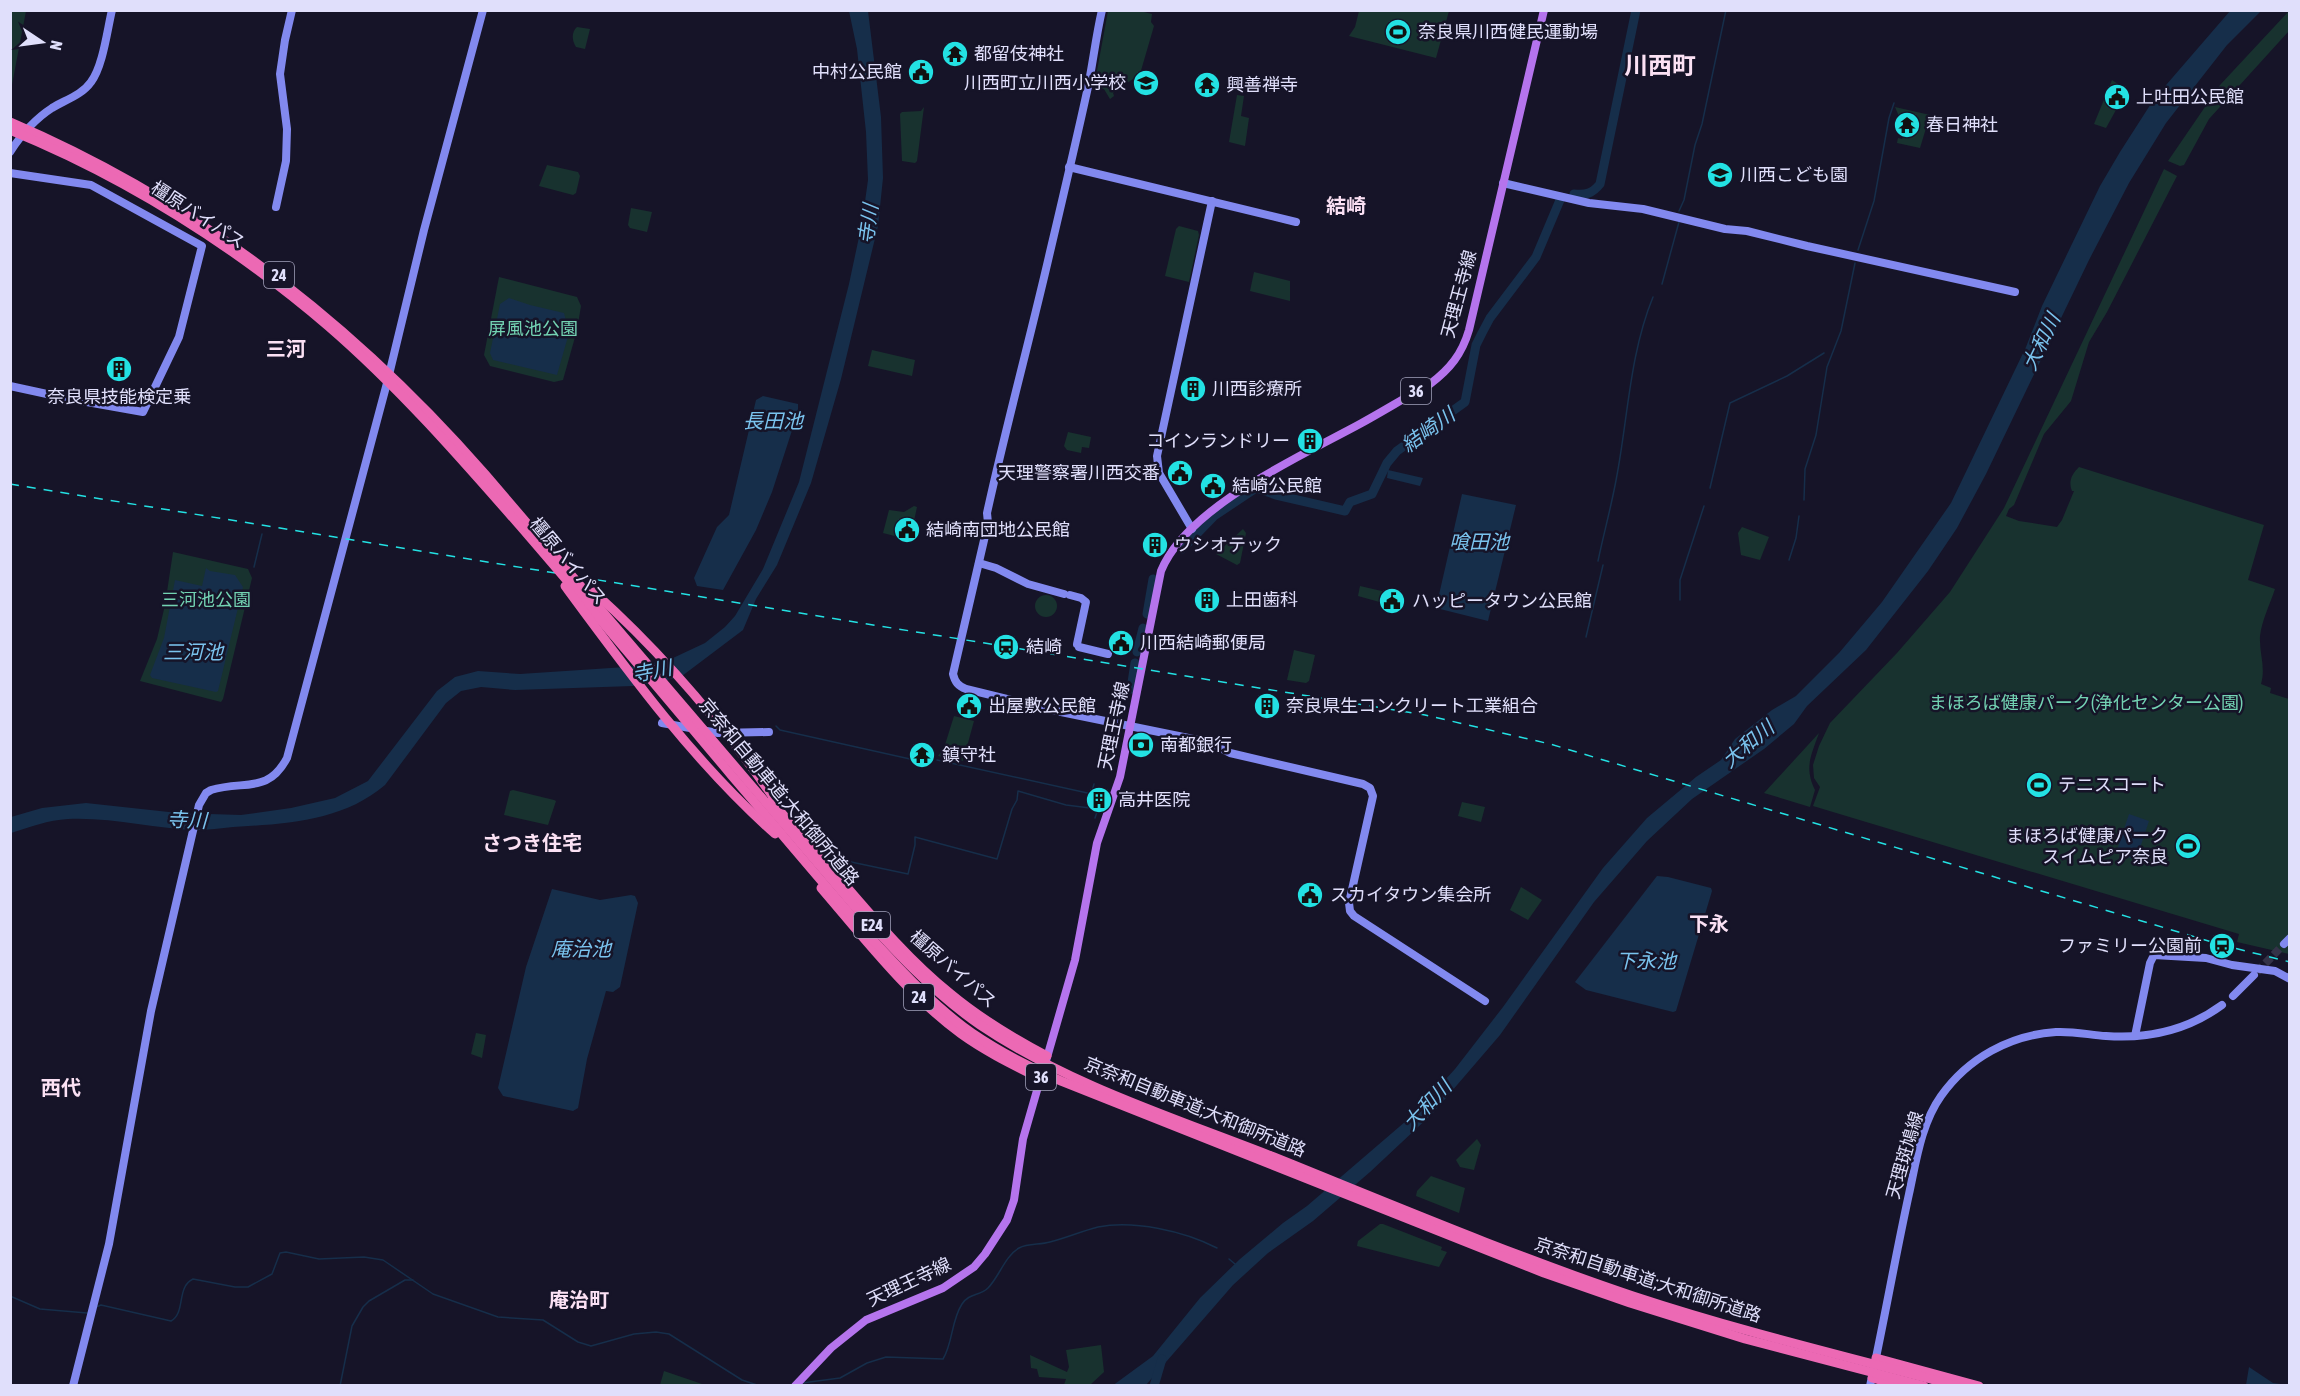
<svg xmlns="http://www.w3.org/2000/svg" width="2300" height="1396" font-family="'Asap Condensed','Noto Sans JP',sans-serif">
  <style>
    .green { fill: #18322f }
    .water { fill: #162e4a }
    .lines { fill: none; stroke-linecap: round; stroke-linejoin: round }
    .stream { stroke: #162e4a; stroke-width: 1.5 }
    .river { stroke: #162e4a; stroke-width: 9 }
    .secondary-tunnel { stroke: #343248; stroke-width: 8; stroke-dasharray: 8 4; stroke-linecap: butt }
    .secondary { stroke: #8289ef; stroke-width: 8 }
    .primary { stroke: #b574ed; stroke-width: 8 }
    .highway { stroke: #ec69b4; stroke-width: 9 }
    .rail { stroke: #23e1e3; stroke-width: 1.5; stroke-dasharray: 9 8; stroke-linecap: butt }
    .highway-bridge { stroke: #ec69b4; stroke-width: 9 }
    .labels { text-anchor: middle; stroke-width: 5; stroke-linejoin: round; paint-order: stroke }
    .shield { fill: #161428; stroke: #a3a2bc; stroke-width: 1.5 }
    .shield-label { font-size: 16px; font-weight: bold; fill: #e0dffb }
    .poi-label { font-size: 18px; fill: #e0dffb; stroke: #161428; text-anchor: start }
    .street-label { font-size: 18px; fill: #e0dffb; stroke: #161428 }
    .park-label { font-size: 18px; fill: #73d3b3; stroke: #161428 }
    .neighbourhood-label { font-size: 20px; font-weight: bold; fill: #fbe1f4; stroke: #161428 }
    .water-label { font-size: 20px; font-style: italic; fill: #7ac3ee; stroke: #161428 }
    .district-label { font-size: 24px; font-weight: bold; fill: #fbe1f4; stroke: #161428 }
  </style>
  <rect width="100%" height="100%" fill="#161428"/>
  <!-- green -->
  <g class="green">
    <path d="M11,11h15l-15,79z"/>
    <path d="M1108,11h32l12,3 -1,8 3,4 -14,48 -27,19 1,3 -4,3 -6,-10 -10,-2z"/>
    <path d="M1359,11h90l-13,47 -87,-22 6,-9z"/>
    <path d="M2289,11v20l-80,88 -25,46 -4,1 -12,-5 52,-76z"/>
    <path d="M577,27l13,2 -5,20 -9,-2c-4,-6 -5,-15 1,-20z"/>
    <path d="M2112,80l15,10 -21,38 -12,-4z"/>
    <path d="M1237,95l7,1 -3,20 8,2 -4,28 -16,-4z"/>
    <path d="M924,107l-7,54 -2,2 -13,-2 -2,-47 2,-2 19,-1z"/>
    <path d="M1895,107l35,8 -10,33 -23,-5 1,-5 4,1 2,-3 2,-20 -8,-2z"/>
    <path d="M547,165l31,7 2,4 -4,17 -3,2 -34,-9z"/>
    <path d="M2164,169l13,7 -70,136 -18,30 -18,59 -27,33 -30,71 -5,4 -3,7 13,5 38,6 5,-7 12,-29h-2c-4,-10 0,-17 7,-24l185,58 -16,55 27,9c-5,15 -13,31 -15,47 -1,17 6,31 1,48l10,4 -1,5 19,6v255l-52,-12 2,-8 -426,-128 7,-19 -6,-9 -1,-13 6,-19 11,-23 67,-70 53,-61 54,-84z"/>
    <path d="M631,208l21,4 -5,20 -17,-4 -2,-3z"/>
    <path d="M1179,226l19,5 1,4 -10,47 -24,-6 11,-47z"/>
    <path d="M1254,272l36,9v20l-40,-10z"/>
    <path d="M499,277l78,20 4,9 -4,24 -14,50 -9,2 -64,-16 -6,-11z"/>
    <path d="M872,350l43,10 -3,16 -44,-10z"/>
    <path d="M1068,432l23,5 -2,11 -7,-1 -1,6 -14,-3 -3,-4z"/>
    <path d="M914,506l3,1 -7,33 -27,-7 6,-23 15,2z"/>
    <path d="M1742,527l27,10 -9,23 -19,-5 -3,-22z"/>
    <path d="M1243,529l3,4 -6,30 -3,2 -21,-11z"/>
    <path d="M173,552l75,17 4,9 -29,121 -2,3 -81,-21 17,-42 8,-34z"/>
    <path d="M1360,586l26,6 -3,11 -25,-7z"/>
    <circle cx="1046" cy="606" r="11"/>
    <path d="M1294,650l21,5 -6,26 -3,2 -19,-3z"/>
    <path d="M954,716l20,5 -11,40 -25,-5 6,-8z"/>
    <path d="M1819,733c-8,23 -15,34 -4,57l-5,17 -46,-14z"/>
    <path d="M513,790l41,10 2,1 -8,24 -44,-10 6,-24z"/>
    <path d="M1462,802l23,5 -4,15 -23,-6z"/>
    <path d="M1521,887l21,13 -14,20 -18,-10z"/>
    <path d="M476,1033l10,2 -4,23 -11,-4z"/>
    <path d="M1477,1139l4,6 -7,25 -14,-3 -4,-7z"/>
    <path d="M1431,1176l34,12 -6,25 -43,-17 1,-5z"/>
    <path d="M1380,1224h3l59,23 -1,3 6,2 -8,15 -82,-21 1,-5z"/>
    <path d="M1101,1345l3,27 -14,13h-26l2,-6 -27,-2 -2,-8 -6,-1 -1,-13 37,17 2,-5 -3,-17z"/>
    <path d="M664,1371l41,14h-45z"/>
  </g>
  <!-- water -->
  <g class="water">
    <path d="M849,11h19l13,106 2,61 -5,48 -37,153 -30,104 -34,82 -21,34 -13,31 -61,46 -19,5 -30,5 -118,4 -34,-3 -20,4 -15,12 -61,82c-42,36 -99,39 -152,42 -12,1 -25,3 -36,3 -43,-1 -85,-13 -129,-11 -20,1 -38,8 -57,14v-16l31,-9 44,-5 92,10 63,2 50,-7 44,-10 33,-17 69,-90 18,-14 23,-6 42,3 121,-8 32,-8 32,-15 20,-16 10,-11 28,-47 36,-87 50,-198 13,-61 6,-43 -2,-48 -9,-83z"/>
    <path d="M2230,11h31l-34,34 -61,78 -37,60 -40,77 -103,214 -29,54 -29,43 -62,79 -59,56 -13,18 -30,25 -72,50 -45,42 -53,61 -94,133 -67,78 -63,59 -57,49 -45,32 -35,32 -87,100 -34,1 41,-30 47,-58 40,-39 43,-36 24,-17 106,-91 42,-46 48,-62 100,-139 44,-50 49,-41 25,-17 14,-21 37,-29 24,-14 43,-43 43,-51 69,-99 75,-156 16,-41 58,-120 20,-34 34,-53z"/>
    <path d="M509,298l21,7 34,8 5,20 -12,42 -64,-15 -3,-7 10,-49z"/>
    <path d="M763,396l35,8v8l-26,80 -16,38 -33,60 -26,-4 -3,-8 23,-51 12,-12 27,-115z"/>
    <path d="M1388,470l35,8 -3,8 -33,-8z"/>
    <path d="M1462,494l54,11 -28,116 -52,-13z"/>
    <path d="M206,568l4,3 25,4 8,12 -25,104 -2,1 -64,-14 -2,-3 14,-37 11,-58 27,6z"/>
    <path d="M2129,814l20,7 -13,39 -20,-7z"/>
    <path d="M1657,876l11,1 43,11 1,3 -36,120 -3,1 -87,-22 -11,-8z"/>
    <path d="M552,889l48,11 31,-5 4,1 3,7 -18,84 -7,5 -7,-1 -19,68 -9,49 -5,3 -70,-15 -5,-8 28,-121z"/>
    <path d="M2249,1367l24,16 15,2 1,-4v4h-43z"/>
  </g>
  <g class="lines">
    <!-- stream -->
    <g class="stream">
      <path d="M1679,211l5,-11 11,-55 7,-21 24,-114"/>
      <path d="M1858,250l16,-49 15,-83 5,-15"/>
      <path d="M1662,284l17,-62"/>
      <path d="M1710,488l20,-85 57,-27 37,-23"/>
      <path d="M1804,500l1,-31 11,-34 11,-68 14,-36 14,-68"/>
      <path d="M1789,560l7,-22 3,-22"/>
      <path d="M1598,561c6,-29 14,-57 19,-86 11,-59 13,-122 36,-178"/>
      <path d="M254,567l8,-33"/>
      <path d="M1680,600v-20l24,-74"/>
      <path d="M1586,637l17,-72"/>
      <path d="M776,726l4,4 139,31"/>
      <path d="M937,760l155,34"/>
      <path d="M1088,806l6,-22"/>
      <path d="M837,859l71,15 7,-29v-8l82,22 15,-50 5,-9 1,-9 48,14 32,4 -3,9"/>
      <path d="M1229,1259l6,5"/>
      <path d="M10,1296l30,13 47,4"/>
      <path d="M96,1307l5,-2 70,16c15,-8 5,-34 22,-42l42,8h13l24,-13 8,-21 6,-1 33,7 45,-2 19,3 50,34 65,23 45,3 35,22 13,4 43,-12 22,-2 13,2 73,46 18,6"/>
      <path d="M802,1383l38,-5 27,-15 19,-6 57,2c10,-16 8,-38 19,-55 7,-11 18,-8 26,-16 11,-11 17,-32 31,-40 9,-5 21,-3 31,-6 16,-4 32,-11 48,-15 36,-7 86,4 119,21"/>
      <path d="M340,1386l12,-60 11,-19 6,-6 36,-21h8"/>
      <path d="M783,1386l9,-1"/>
    </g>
    <!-- river -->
    <g class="river">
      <path d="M1574,194c12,1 18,0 26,-10l36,-174"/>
      <path d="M1182,549l32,-33 42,-28 20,7 69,16 5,-9 22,-8 15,-31 10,-12 68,-49 11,-57 6,-12 8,-15 46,-61 24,-57"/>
      <path d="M1147,614l6,-35"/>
      <path d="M1137,652l6,-24"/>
      <path d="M1131,689l4,-26"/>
      <path d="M1154,1386l8,-27"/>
    </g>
    <!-- secondary-tunnel -->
    <path class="secondary-tunnel" d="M2257,972l27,-28"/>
    <!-- secondary -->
    <g class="secondary">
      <path d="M1102,10c-6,26 -9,52 -14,77 -12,55 -25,110 -38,165 -20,87 -44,174 -63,261l1,10 -35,151c2,8 5,12 13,15l95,23 147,30 22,11 133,31 7,4 3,8 -24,107 1,8 4,5 131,85"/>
      <path d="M10,152c11,-17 25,-33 42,-44 13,-8 30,-13 39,-26 12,-16 16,-51 21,-72"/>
      <path d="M1069,167l227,55"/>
      <path d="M10,173l81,12 111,61 -23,91 -36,75 -73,-13 -60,-13"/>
      <path d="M1503,183l86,20 54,6 82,20 22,2 60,15 208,46"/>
      <path d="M276,207l10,-46 1,-32 -7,-55 5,-34 7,-30"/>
      <path d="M1192,529l-33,-56 -2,-17 55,-255"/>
      <path d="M979,563l17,5 32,16 36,10"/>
      <path d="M1070,595l11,3 5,4 -9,42"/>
      <path d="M1079,647l29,7"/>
      <path d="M662,723l56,10 51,-1"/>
      <path d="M2284,944l6,-6"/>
      <path d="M2233,996l21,-21"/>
      <path d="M2135,1036l15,-73 4,-8 52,3 26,7 43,6 15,8"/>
      <path d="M73,1386l36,-142 42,-233 48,-206 7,-12 5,-3c34,-10 57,4 76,-32l100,-375 37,-153 59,-220"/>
      <path d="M1870,1386c14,-64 25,-128 39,-192 7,-32 12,-70 32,-98 27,-38 69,-61 115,-64 17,-1 34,3 50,4 41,3 82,-6 116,-31"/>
    </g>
    <!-- primary -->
    <g class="primary">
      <path d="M1046,1061l29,-101 22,-117 23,-66 41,-206c26,-64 138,-114 197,-146 24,-13 48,-28 72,-41 20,-15 32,-30 39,-54l75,-320"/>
      <path d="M795,1386l36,-38 35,-28 77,-32 31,-21 11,-13 22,-34 7,-20 9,-61 19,-66"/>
    </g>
    <!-- highway -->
    <g class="highway">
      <path d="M828,865c39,45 77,92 123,129 30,25 62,44 96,62"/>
      <path d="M821,888c43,50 86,106 140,146 25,18 52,31 80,45"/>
      <path d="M1876,1358l103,28"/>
      <path d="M1872,1378l31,8"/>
    </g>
    <!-- rail -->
    <path class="rail" d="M10,484l1415,231 125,29 672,201 68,17"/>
    <!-- highway-bridge -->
    <g class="highway-bridge">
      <path d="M10,122c187,80 342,200 475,352l371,434c38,42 76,84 124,117 89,60 195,93 294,132 119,48 237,98 359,139 106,35 215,61 324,90"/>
      <path d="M10,130c115,47 224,116 318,196 73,63 136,136 199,208 69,80 137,161 205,242 44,51 87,103 131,153 34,37 68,75 109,104 28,19 59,35 89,48l483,192 86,30 115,36 179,47"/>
      <path d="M565,586c64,87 129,176 210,248"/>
      <path d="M594,592c69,62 131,135 183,211"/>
      <path d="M771,801l57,64"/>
    </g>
  </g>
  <!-- icons -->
  <defs>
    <g id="stadium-disc" transform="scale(1.35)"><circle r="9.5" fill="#23e1e3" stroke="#161428"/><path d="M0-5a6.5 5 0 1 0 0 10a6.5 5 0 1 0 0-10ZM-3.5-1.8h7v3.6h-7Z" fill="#111"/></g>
    <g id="temple-disc" transform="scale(1.35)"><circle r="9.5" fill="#23e1e3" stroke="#161428"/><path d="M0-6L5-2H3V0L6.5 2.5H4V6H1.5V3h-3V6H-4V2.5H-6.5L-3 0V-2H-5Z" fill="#111"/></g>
    <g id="civic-disc" transform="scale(1.35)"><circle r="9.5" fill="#23e1e3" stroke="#161428"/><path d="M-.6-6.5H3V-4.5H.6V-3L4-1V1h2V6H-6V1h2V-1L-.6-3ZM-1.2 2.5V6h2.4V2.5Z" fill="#111"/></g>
    <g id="school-disc" transform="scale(1.35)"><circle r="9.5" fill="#23e1e3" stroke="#161428"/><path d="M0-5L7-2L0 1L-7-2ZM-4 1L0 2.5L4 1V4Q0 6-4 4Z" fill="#111"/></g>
    <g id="building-disc" transform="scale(1.35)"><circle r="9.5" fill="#23e1e3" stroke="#161428"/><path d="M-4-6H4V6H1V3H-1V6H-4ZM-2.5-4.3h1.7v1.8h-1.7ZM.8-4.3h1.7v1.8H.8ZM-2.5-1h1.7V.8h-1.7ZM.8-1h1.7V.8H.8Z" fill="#111"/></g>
    <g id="station-disc" transform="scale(1.35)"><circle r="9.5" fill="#23e1e3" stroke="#161428"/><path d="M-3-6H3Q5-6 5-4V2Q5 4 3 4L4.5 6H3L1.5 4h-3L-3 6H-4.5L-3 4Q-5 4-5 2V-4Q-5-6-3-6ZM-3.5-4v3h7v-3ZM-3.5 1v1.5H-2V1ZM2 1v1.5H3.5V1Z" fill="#111"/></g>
    <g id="bank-disc" transform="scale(1.35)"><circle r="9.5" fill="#23e1e3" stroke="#161428"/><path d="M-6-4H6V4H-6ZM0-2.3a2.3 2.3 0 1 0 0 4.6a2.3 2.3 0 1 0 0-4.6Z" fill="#111"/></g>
  </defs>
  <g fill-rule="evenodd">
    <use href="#stadium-disc" x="1398" y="32"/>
    <use href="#temple-disc" x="955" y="54"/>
    <use href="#civic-disc" x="921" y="72"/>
    <use href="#school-disc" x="1146" y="83"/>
    <use href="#temple-disc" x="1207" y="85"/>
    <use href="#civic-disc" x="2117" y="97"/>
    <use href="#temple-disc" x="1907" y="125"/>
    <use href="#school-disc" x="1720" y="175"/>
    <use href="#building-disc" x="119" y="369"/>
    <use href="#building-disc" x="1193" y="389"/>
    <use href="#building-disc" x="1310" y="441"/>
    <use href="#civic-disc" x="1180" y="473"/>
    <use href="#civic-disc" x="1213" y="486"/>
    <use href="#civic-disc" x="907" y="530"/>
    <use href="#building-disc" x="1155" y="545"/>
    <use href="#building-disc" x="1207" y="600"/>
    <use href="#civic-disc" x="1392" y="601"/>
    <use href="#civic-disc" x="1121" y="643"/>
    <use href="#station-disc" x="1006" y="647"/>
    <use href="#civic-disc" x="969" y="706"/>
    <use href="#building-disc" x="1267" y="706"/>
    <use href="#bank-disc" x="1141" y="745"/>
    <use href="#temple-disc" x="922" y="755"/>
    <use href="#stadium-disc" x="2039" y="785"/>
    <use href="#building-disc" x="1099" y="800"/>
    <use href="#stadium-disc" x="2188" y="846"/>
    <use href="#civic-disc" x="1310" y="895"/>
    <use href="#station-disc" x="2222" y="946"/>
  </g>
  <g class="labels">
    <!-- shield labels -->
    <g class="shield">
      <rect x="264" y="262" width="30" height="26" rx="4.5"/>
      <rect x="1401" y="378" width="30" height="26" rx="4.5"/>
      <rect x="854" y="912" width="36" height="26" rx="4.5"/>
      <rect x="904" y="984" width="30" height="26" rx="4.5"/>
      <rect x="1026" y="1064" width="30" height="26" rx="4.5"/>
    </g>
    <g class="shield-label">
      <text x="279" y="281">24</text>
      <text x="1416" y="397">36</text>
      <text x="872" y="931">E24</text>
      <text x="919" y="1003">24</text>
      <text x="1041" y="1083">36</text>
    </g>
    <!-- poi labels -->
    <g class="poi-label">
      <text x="1418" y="38">奈良県川西健民運動場</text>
      <text x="974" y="60">都留伎神社</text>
      <text x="902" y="78" text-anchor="end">中村公民館</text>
      <text x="1126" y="89" text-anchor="end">川西町立川西小学校</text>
      <text x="1226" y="91">興善禅寺</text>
      <text x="2136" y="103">上吐田公民館</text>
      <text x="1926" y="131">春日神社</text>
      <text x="1740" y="181">川西こども園</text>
      <text x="1212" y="395">川西診療所</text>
      <text x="119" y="403" text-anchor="middle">奈良県技能検定乗</text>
      <text x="1290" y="447" text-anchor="end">コインランドリー</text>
      <text x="1160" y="479" text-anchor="end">天理警察署川西交番</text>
      <text x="1232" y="492">結崎公民館</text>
      <text x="926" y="536">結崎南団地公民館</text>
      <text x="1174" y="551">ウシオテック</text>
      <text x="1226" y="606">上田歯科</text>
      <text x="1412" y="607">ハッピータウン公民館</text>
      <text x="1140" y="649">川西結崎郵便局</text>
      <text x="1026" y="653">結崎</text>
      <text x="988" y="712">出屋敷公民館</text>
      <text x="1286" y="712">奈良県生コンクリート工業組合</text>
      <text x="1160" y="751">南都銀行</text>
      <text x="942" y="761">鎮守社</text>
      <text x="2058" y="791">テニスコート</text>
      <text x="1118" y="806">高井医院</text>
      <text x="2168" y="842" text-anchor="end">まほろば健康パーク<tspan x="2168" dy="21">スイムピア奈良</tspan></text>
      <text x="1330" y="901">スカイタウン集会所</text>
      <text x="2202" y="952" text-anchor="end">ファミリー公園前</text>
    </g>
    <!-- street labels -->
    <g class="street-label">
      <text transform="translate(198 215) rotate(33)" y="6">橿原バイパス</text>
      <text transform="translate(1459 294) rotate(-75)" y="6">天理王寺線</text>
      <text transform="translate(568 561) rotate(50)" y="6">橿原バイパス</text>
      <text transform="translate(1114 726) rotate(-78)" y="6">天理王寺線</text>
      <text transform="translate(779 792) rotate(50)" y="6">京奈和自動車道;大和御所道路</text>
      <text transform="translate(953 969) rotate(41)" y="6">橿原バイパス</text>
      <text transform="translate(1195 1107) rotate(22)" y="6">京奈和自動車道;大和御所道路</text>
      <text transform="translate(1905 1155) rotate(-74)" y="6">天理斑鳩線</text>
      <text transform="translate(1648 1280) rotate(18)" y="6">京奈和自動車道;大和御所道路</text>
      <text transform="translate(909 1282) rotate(-25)" y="6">天理王寺線</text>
    </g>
    <!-- park labels -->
    <g class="park-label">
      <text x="533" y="335">屏風池公園</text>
      <text x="206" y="606">三河池公園</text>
      <text x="2086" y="709">まほろば健康パーク(浄化センター公園)</text>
    </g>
    <!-- neighbourhood labels -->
    <g class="neighbourhood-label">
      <text x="1346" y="213">結崎</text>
      <text x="286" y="356">三河</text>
      <text x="532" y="850">さつき住宅</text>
      <text x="1709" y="931">下永</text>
      <text x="61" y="1095">西代</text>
      <text x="579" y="1307">庵治町</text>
    </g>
    <!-- water labels -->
    <g class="water-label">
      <text transform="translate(868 224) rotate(-82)" y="7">寺川</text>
      <text transform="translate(2041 342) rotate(-64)" y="7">大和川</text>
      <text x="773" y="428">長田池</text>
      <text transform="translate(1428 430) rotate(-36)" y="7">結崎川</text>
      <text x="1479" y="549">喰田池</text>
      <text x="193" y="659">三河池</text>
      <text transform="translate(652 671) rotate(-11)" y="7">寺川</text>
      <text transform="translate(1748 744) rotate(-40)" y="7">大和川</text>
      <text transform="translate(187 820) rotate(2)" y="7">寺川</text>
      <text x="581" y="956">庵治池</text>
      <text x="1646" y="968">下永池</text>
      <text transform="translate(1427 1105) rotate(-47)" y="7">大和川</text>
    </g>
    <!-- district labels -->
    <g class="district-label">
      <text x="1660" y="74">川西町</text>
    </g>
  </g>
  <!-- border -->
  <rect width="2300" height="1396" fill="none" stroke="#e0dffb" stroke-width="24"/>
  <!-- north arrow -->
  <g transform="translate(42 42) rotate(103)" stroke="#161428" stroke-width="4.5" paint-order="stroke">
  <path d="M0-4.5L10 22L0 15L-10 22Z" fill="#e0dffb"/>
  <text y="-9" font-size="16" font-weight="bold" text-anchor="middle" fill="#e0dffb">N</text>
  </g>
</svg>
